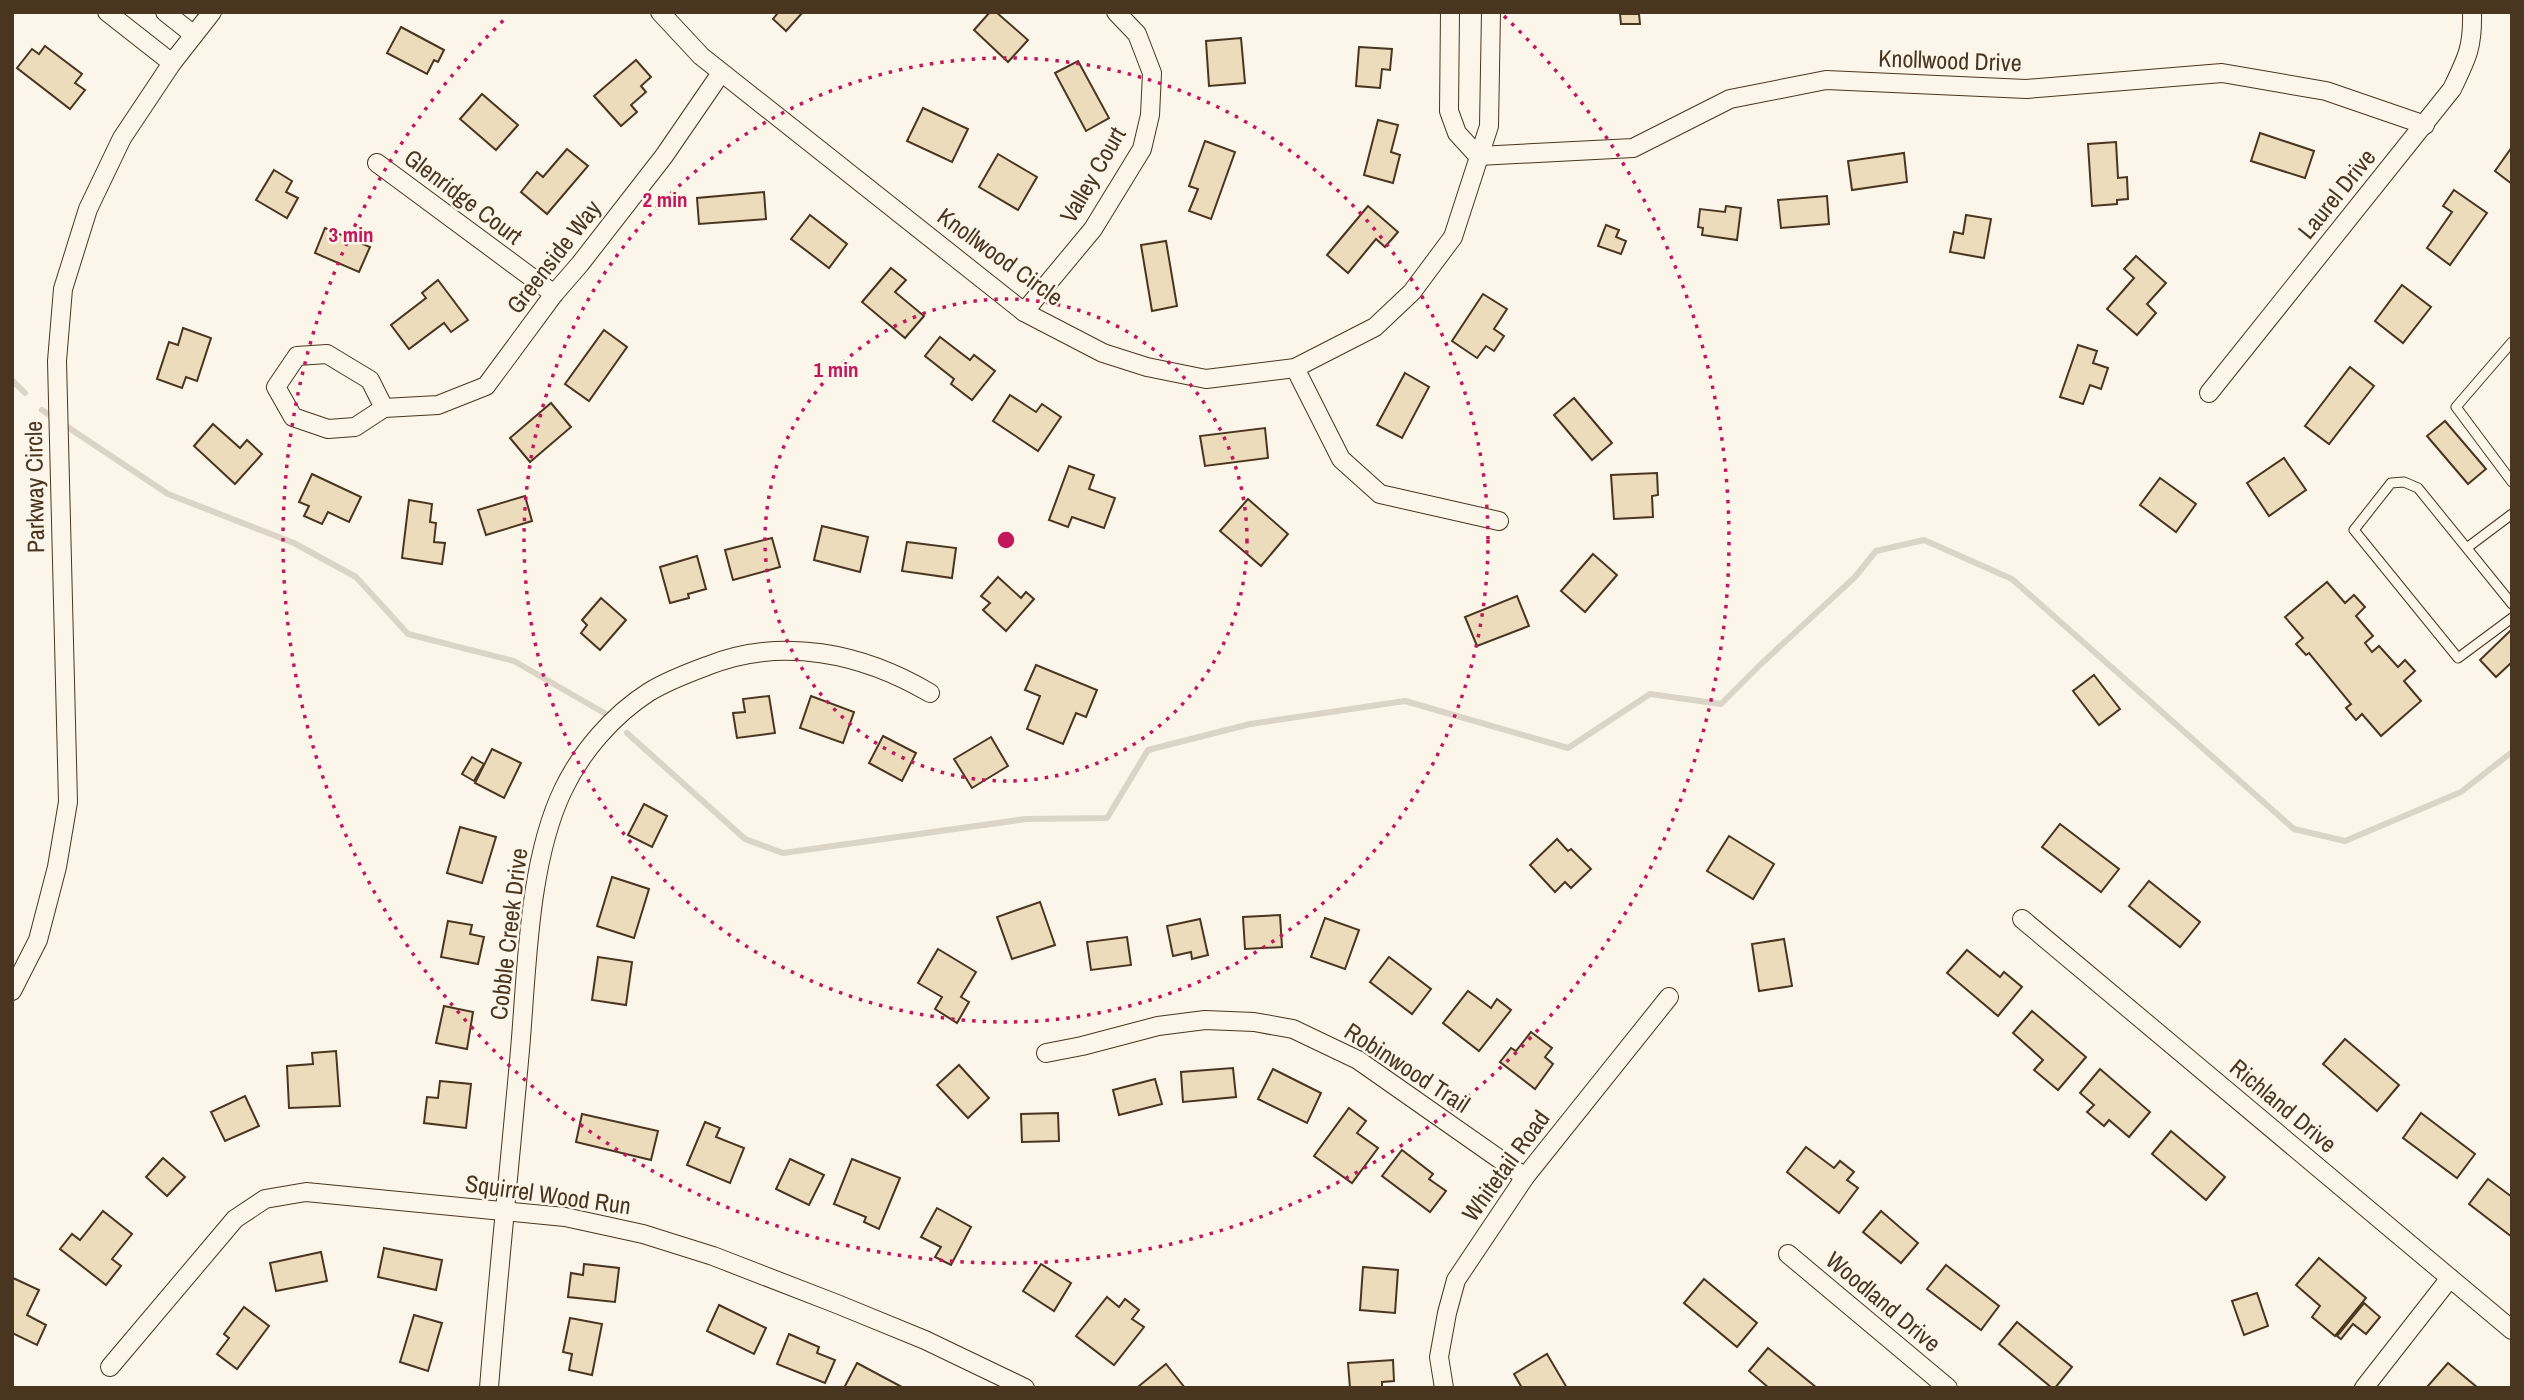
<svg xmlns="http://www.w3.org/2000/svg" width="2524" height="1400" font-family="'Archivo Narrow',sans-serif">
  <style>
    .lines { fill: none; stroke-linecap: round; stroke-linejoin: round }
    .stream { stroke: #dcd4c6; stroke-width: 6 }
    .building { fill: #ecdcbc; stroke: #4a3520; stroke-width: 2 }
    .lane-casing { stroke: #4a3520; stroke-width: 11 }
    .street-casing { stroke: #4a3520; stroke-width: 20 }
    .lane { stroke: #fbf6e9; stroke-width: 9 }
    .street { stroke: #fbf6e9; stroke-width: 18 }
    .ring { fill: none; stroke: #c2185b; stroke-width: 3.5; stroke-dasharray: 3.5 7 }
    .labels { text-anchor: middle; stroke-width: 5; stroke-linejoin: round; paint-order: stroke }
    .street-label { font-size: 24px; fill: #4a3520; stroke: #fbf6e9 }
    .centre { fill: #c2185b; stroke: #fbf6e9; stroke-width: 3.5 }
    .ring-label { font-size: 21px; text-anchor: middle; font-weight: bold; fill: #c2185b; stroke: #fbf6e9; stroke-width: 5; stroke-linejoin: round; paint-order: stroke }
  </style>
  <rect width="100%" height="100%" fill="#fbf6e9"/>
  <g class="lines">
    <!-- stream -->
    <g class="stream">
      <path d="M12,380l13,13"/>
      <path d="M42,410l126,84 126,49 62,34 52,57 106,27 92,53"/>
      <path d="M627,733l118,106 38,14 243,-34 81,-1 41,-68 102,-26 155,-23 163,47 82,-54 71,10 40,-40 94,-87 21,-26 48,-11 88,39 282,250 51,12 116,-49 51,-40"/>
    </g>
  </g>
  <!-- building -->
  <g class="building">
    <path d="M774,12h29l-17,19 -13,-12 4,-5z"/>
    <path d="M990,12h6l32,28 -20,22 -34,-32z"/>
    <path d="M1620,14h19l1,10h-19z"/>
    <path d="M401,27l43,23 -6,12 -4,-2 -7,14 -40,-21z"/>
    <path d="M1241,38l4,45 -36,3 -3,-45z"/>
    <path d="M45,46l37,28 -7,9 10,7 -15,19 -53,-41 15,-19 7,5z"/>
    <path d="M1359,47l33,2 -2,21 -8,-1 -2,19 -24,-2z"/>
    <path d="M636,60l15,17 -10,9 5,6 -15,13 6,7 -16,14 -27,-30z"/>
    <path d="M1078,61l31,57 -23,13 -31,-58z"/>
    <path d="M482,94l36,31 -22,25 -36,-31z"/>
    <path d="M923,108l45,21 -16,33 -45,-21z"/>
    <path d="M1378,120l20,5 -7,27 9,3 -7,28 -29,-8z"/>
    <path d="M2260,133l54,18 -9,27 -54,-17z"/>
    <path d="M1205,141l30,11 -24,67 -22,-8 9,-22 -9,-3z"/>
    <path d="M2116,142l2,36 9,-1 1,22 -11,1v4l-25,2 -4,-62z"/>
    <path d="M2512,147v37l-17,-13z"/>
    <path d="M567,149l21,17 -41,48 -26,-22 16,-20 6,5z"/>
    <path d="M1904,153l3,29 -55,8 -4,-29z"/>
    <path d="M998,154l39,23 -19,33 -39,-23z"/>
    <path d="M274,170l18,11 -6,11 12,6 -11,20 -31,-18z"/>
    <path d="M2454,190l33,23 -37,52 -23,-17 25,-36 -9,-6z"/>
    <path d="M764,192l2,27 -67,5 -2,-26z"/>
    <path d="M1827,196l2,28 -48,4 -3,-28z"/>
    <path d="M1368,206l30,26 -13,15 -9,-8 -28,34 -21,-18z"/>
    <path d="M1726,206l15,2 -4,32 -35,-5 1,-7 -5,-1 2,-18 25,3z"/>
    <path d="M810,215l37,29 -18,24 -38,-29z"/>
    <path d="M1966,215l25,4 -7,39 -34,-6 4,-20 9,2z"/>
    <path d="M1606,225l13,5 -3,7 10,4 -5,13 -23,-8z"/>
    <path d="M325,228l45,19 -11,25 -44,-19z"/>
    <path d="M1166,241l11,65 -25,5 -11,-66z"/>
    <path d="M2136,256l30,27 -19,21 9,9 -19,22 -30,-26 27,-31 -10,-9z"/>
    <path d="M891,268l15,12 -11,12 29,24 -19,22 -43,-36z"/>
    <path d="M438,280l30,40 -17,12 -7,-9 -35,26 -18,-24 35,-27 -4,-5z"/>
    <path d="M2402,285l29,22 -28,36 -28,-22z"/>
    <path d="M1483,294l24,15 -13,20 10,7 -10,15 -8,-5 -9,12 -25,-17z"/>
    <path d="M183,328l28,10 -14,43 -11,-4 -4,11 -25,-9 12,-37 9,3z"/>
    <path d="M604,330l23,17 -38,54 -24,-17z"/>
    <path d="M940,337l30,23 4,-5 21,16 -23,29 -21,-16 3,-5 -29,-23z"/>
    <path d="M2078,345l19,6 -4,12 15,5 -7,21 -11,-4 -7,19 -23,-7z"/>
    <path d="M2350,367l24,19 -45,58 -24,-18z"/>
    <path d="M1405,373l24,14 -27,51 -25,-13z"/>
    <path d="M1010,395l26,17 6,-8 19,13 -23,34 -45,-30z"/>
    <path d="M1574,398l38,45 -20,17 -38,-45z"/>
    <path d="M551,403l20,24 -41,35 -20,-24z"/>
    <path d="M2445,421l41,48 -18,15 -41,-48z"/>
    <path d="M213,424l27,24 7,-8 15,14 -27,30 -41,-38z"/>
    <path d="M1265,428l3,30 -63,8 -5,-30z"/>
    <path d="M2284,458l22,32 -37,26 -22,-33z"/>
    <path d="M1069,466l25,9 -5,14 26,9 -11,30 -32,-11 -4,10 -19,-7z"/>
    <path d="M1657,473l1,22 -6,1 1,21 -39,2 -3,-44z"/>
    <path d="M312,474l49,23 -12,25 -21,-10 -6,12 -18,-8 5,-10 -10,-4z"/>
    <path d="M2160,478l36,26 -20,28 -36,-27z"/>
    <path d="M525,496l7,25 -46,14 -8,-25z"/>
    <path d="M1248,499l40,35 -27,32 -41,-35z"/>
    <path d="M409,500l23,4 -2,18 6,1 -2,19 11,1 -3,21 -40,-6z"/>
    <path d="M822,526l46,11 -8,35 -46,-12z"/>
    <path d="M772,538l8,29 -47,13 -8,-30z"/>
    <path d="M907,542l49,6 -4,30 -50,-7z"/>
    <path d="M1593,554l24,21 -32,37 -24,-21z"/>
    <path d="M697,556l9,33 -18,5 1,4 -19,5 -10,-36z"/>
    <path d="M998,577l23,21 5,-6 8,7 -28,32 -23,-21 7,-7 -9,-7z"/>
    <path d="M2327,582l18,21 9,-8 11,12 -9,9 17,20 -8,7 7,9 7,-6 19,21 7,-7 10,11 -11,10 17,20 -40,35 -19,-22 -6,6 -10,-12 5,-4 -42,-51 -3,2 -10,-11 7,-6 -18,-21z"/>
    <path d="M1517,596l12,30 -52,20 -12,-29z"/>
    <path d="M601,598l25,22 -26,30 -19,-17 6,-8 -5,-5z"/>
    <path d="M2512,629v33l-16,15 -16,-17z"/>
    <path d="M1036,665l61,25 -11,27 -10,-4 -13,31 -36,-15 13,-33 -15,-6z"/>
    <path d="M2094,675l26,34 -21,16 -26,-34z"/>
    <path d="M769,696l6,37 -38,5 -4,-25 12,-1 -2,-13z"/>
    <path d="M811,696l43,16 -11,31 -43,-15z"/>
    <path d="M883,736l33,17 -14,28 -33,-18z"/>
    <path d="M991,737l17,29 -36,22 -18,-29z"/>
    <path d="M492,749l29,14 -17,35 -29,-15z"/>
    <path d="M472,757l12,7 -10,17 -12,-7z"/>
    <path d="M644,804l23,12 -15,31 -24,-12z"/>
    <path d="M2060,824l59,45 -18,23 -59,-45z"/>
    <path d="M460,827l36,10 -14,46 -35,-10z"/>
    <path d="M1729,836l45,28 -21,35 -46,-28z"/>
    <path d="M1557,839l11,12 3,-2 20,20 -20,19 -6,-6 -10,10 -25,-27z"/>
    <path d="M612,877l37,12 -15,49 -37,-12z"/>
    <path d="M2149,881l51,41 -20,25 -51,-41z"/>
    <path d="M1040,902l15,43 -43,14 -15,-42z"/>
    <path d="M1280,915l2,32 -37,2 -2,-32z"/>
    <path d="M1325,918l34,12 -14,39 -34,-12z"/>
    <path d="M1200,919l8,36 -16,4 -1,-7 -18,4 -6,-30z"/>
    <path d="M448,921l24,4 -2,9 14,3 -6,27 -37,-7z"/>
    <path d="M1127,937l4,28 -40,5 -4,-28z"/>
    <path d="M1784,939l8,47 -33,5 -7,-47z"/>
    <path d="M938,949l38,23 -15,25 8,5 -12,21 -22,-14 7,-12 -24,-14z"/>
    <path d="M1967,950l33,27 4,-5 18,15 -24,29 -51,-43z"/>
    <path d="M598,957l34,5 -6,43 -34,-5z"/>
    <path d="M1389,957l42,32 -19,25 -42,-32z"/>
    <path d="M1468,991l23,17 6,-9 14,11 -32,41 -36,-28z"/>
    <path d="M444,1006l29,6 -6,37 -31,-6z"/>
    <path d="M2032,1011l54,46 -28,33 -24,-20 9,-10 -30,-27z"/>
    <path d="M1531,1032l21,16 -7,9 8,7 -18,25 -35,-27 11,-14 5,3z"/>
    <path d="M2345,1039l54,46 -22,26 -54,-47z"/>
    <path d="M336,1051l4,55 -51,2 -2,-42 26,-2 -1,-11z"/>
    <path d="M959,1065l30,33 -21,20 -31,-33z"/>
    <path d="M1233,1068l3,29 -53,5 -2,-30z"/>
    <path d="M1273,1069l48,24 -14,30 -49,-24z"/>
    <path d="M2100,1069l50,43 -21,25 -20,-17 -5,6 -17,-14 7,-7 -14,-12z"/>
    <path d="M1155,1079l7,25 -43,11 -6,-25z"/>
    <path d="M440,1081l31,3 -5,44 -42,-5 3,-26 11,1z"/>
    <path d="M245,1096l14,30 -34,15 -14,-29z"/>
    <path d="M1349,1108l17,13 -9,12 21,15 -26,35 -38,-27z"/>
    <path d="M1058,1113l1,28 -37,1 -1,-28z"/>
    <path d="M2421,1113l54,41 -18,24 -54,-40z"/>
    <path d="M582,1114l76,17 -7,29 -75,-18z"/>
    <path d="M705,1122l15,6 -4,9 28,11 -14,35 -43,-18z"/>
    <path d="M2171,1131l54,46 -19,23 -54,-46z"/>
    <path d="M1806,1147l28,21 6,-7 14,11 -7,8 11,8 -19,25 -52,-41z"/>
    <path d="M1402,1150l31,24 -4,5 17,12 -16,21 -48,-36z"/>
    <path d="M163,1158l22,19 -18,19 -21,-19z"/>
    <path d="M790,1159l34,16 -15,30 -33,-16z"/>
    <path d="M852,1159l48,19 -21,51 -15,-7 2,-5 -32,-13z"/>
    <path d="M2488,1179l24,18v40l-43,-33z"/>
    <path d="M937,1208l34,19 -20,38 -16,-8 6,-10 -20,-10z"/>
    <path d="M103,1211l29,23 -20,25 9,7 -15,19 -46,-36 12,-15 8,6z"/>
    <path d="M1881,1211l37,32 -17,20 -38,-31z"/>
    <path d="M384,1248l58,12 -6,30 -58,-13z"/>
    <path d="M321,1252l6,29 -51,10 -6,-28z"/>
    <path d="M2319,1258l47,40 -31,38 -23,-19 8,-11 -24,-21z"/>
    <path d="M584,1264l35,4 -4,34 -47,-5 3,-24 12,2z"/>
    <path d="M1041,1264l30,19 -17,28 -31,-20z"/>
    <path d="M1946,1265l53,41 -18,24 -54,-41z"/>
    <path d="M1363,1267l35,3 -3,43 -35,-3z"/>
    <path d="M13,1278l26,12 -12,25 19,10 -9,20 -25,-12z"/>
    <path d="M1704,1279l53,44 -20,24 -53,-44z"/>
    <path d="M2257,1293l11,33 -24,9 -12,-34z"/>
    <path d="M1107,1297l12,10 6,-8 14,11 -7,9 12,8 -30,38 -38,-29z"/>
    <path d="M2364,1303l16,14 -14,17 -13,-10 -12,15 -4,-3z"/>
    <path d="M719,1305l47,23 -12,26 -47,-23z"/>
    <path d="M244,1307l25,19 -32,43 -20,-15 12,-16 -5,-4z"/>
    <path d="M414,1315l28,8 -14,48 -28,-9z"/>
    <path d="M570,1318l32,6 -10,51 -23,-5 3,-16 -9,-2z"/>
    <path d="M2017,1322l55,45 -17,21h-3l-53,-44z"/>
    <path d="M789,1334l30,13 -2,6 18,7 -10,23 -48,-19z"/>
    <path d="M1768,1348l49,40h-48l-20,-17z"/>
    <path d="M1547,1354l20,34h-45l-8,-14z"/>
    <path d="M1393,1360l1,21 -12,1v6h-32l-2,-25z"/>
    <path d="M857,1363l45,24 -1,1h-57z"/>
    <path d="M2448,1363l30,25 -51,-1z"/>
    <path d="M1166,1364l19,24h-44l-2,-2z"/>
  </g>
  <g class="lines">
    <!-- lane casing -->
    <g class="lane-casing">
      <g id="lane">
        <path d="M2512,342l-56,65 56,75"/>
        <path d="M2468,547l44,-33"/>
        <path d="M2512,604l-94,-116 -14,-6 -13,1 -37,47 104,128 54,-40"/>
      </g>
    </g>
    <!-- street casing -->
    <g class="street-casing">
      <g id="street">
        <path d="M107,12l65,51"/>
        <path d="M165,12l29,23"/>
        <path d="M660,12l41,44 323,256 79,41 44,14 59,12 89,-11 80,-41 37,-35 41,-55 36,-111 2,-114"/>
        <path d="M1450,12l-1,99 8,22 21,23"/>
        <path d="M1478,156l155,-8 97,-49 96,-19 200,9 196,-16 104,18 99,34"/>
        <path d="M377,163l177,131"/>
        <path d="M1024,312l69,-83 49,-80 8,-34 2,-42 -15,-39 -21,-22"/>
        <path d="M327,354l43,26 14,28 -29,19 -27,2 -35,-12 -17,-30 21,-31z"/>
        <path d="M1295,368l46,91 39,35 119,27"/>
        <path d="M2209,393l243,-304c15,-31 21,-42 20,-77"/>
        <path d="M384,408l54,-3 48,-19 68,-92 26,-30 84,-108 57,-83"/>
        <path d="M2022,919l490,411"/>
        <path d="M12,991l26,-51 19,-73 11,-65 -11,-441 6,-72 25,-80 34,-71 50,-75 40,-51"/>
        <path d="M1046,1053l36,-7 76,-20 47,-6 49,2 39,7 65,31 167,117"/>
        <path d="M1788,1254l160,134"/>
        <path d="M110,1367l125,-148 30,-20 41,-7 259,25 78,17 70,22 124,48 88,36 100,48"/>
        <path d="M489,1388c9,-113 21,-225 31,-338 7,-80 8,-187 43,-260 18,-38 50,-75 86,-98 18,-11 39,-19 58,-26 75,-30 155,-13 223,27"/>
        <path d="M1444,1388l-5,-31 8,-44 9,-33 69,-103 144,-180"/>
        <path d="M2364,1388l86,-110"/>
      </g>
    </g>
    <!-- lane -->
    <use href="#lane" class="lane"/>
    <!-- street -->
    <use href="#street" class="street"/>
  </g>
  <!-- distance rings -->
  <g class="ring">
    <circle cx="1006" cy="540" r="241"/>
    <circle cx="1006" cy="540" r="482"/>
    <path d="M1504 16A723 723 0 1 1 508 16"/>
  </g>
  <g class="labels">
    <!-- street labels -->
    <g class="street-label">
      <text transform="translate(1950 61) rotate(2)" y="8">Knollwood Drive</text>
      <text transform="translate(1093 175) rotate(-60)" y="8">Valley Court</text>
      <text transform="translate(2337 194) rotate(-51)" y="8">Laurel Drive</text>
      <text transform="translate(463 197) rotate(37)" y="8">Glenridge Court</text>
      <text transform="translate(554 257) rotate(-52)" y="8">Greenside Way</text>
      <text transform="translate(1000 257) rotate(36)" y="8">Knollwood Circle</text>
      <text transform="translate(35 487) rotate(-91)" y="8">Parkway Circle</text>
      <text transform="translate(509 934) rotate(-83)" y="8">Cobble Creek Drive</text>
      <text transform="translate(1407 1068) rotate(33)" y="8">Robinwood Trail</text>
      <text transform="translate(2283 1106) rotate(40)" y="8">Richland Drive</text>
      <text transform="translate(1506 1166) rotate(-54)" y="8">Whitetail Road</text>
      <text transform="translate(548 1195) rotate(8)" y="8">Squirrel Wood Run</text>
      <text transform="translate(1883 1302) rotate(40)" y="8">Woodland Drive</text>
    </g>
  </g>
  <circle cx="1006" cy="540" r="10" class="centre"/>
  <g class="ring-label">
    <text x="665" y="207">2 min</text>
    <text x="351" y="242">3 min</text>
    <text x="836" y="377">1 min</text>
  </g>
  <!-- border -->
  <rect width="2524" height="1400" fill="none" stroke="#4a3520" stroke-width="28"/>
</svg>
